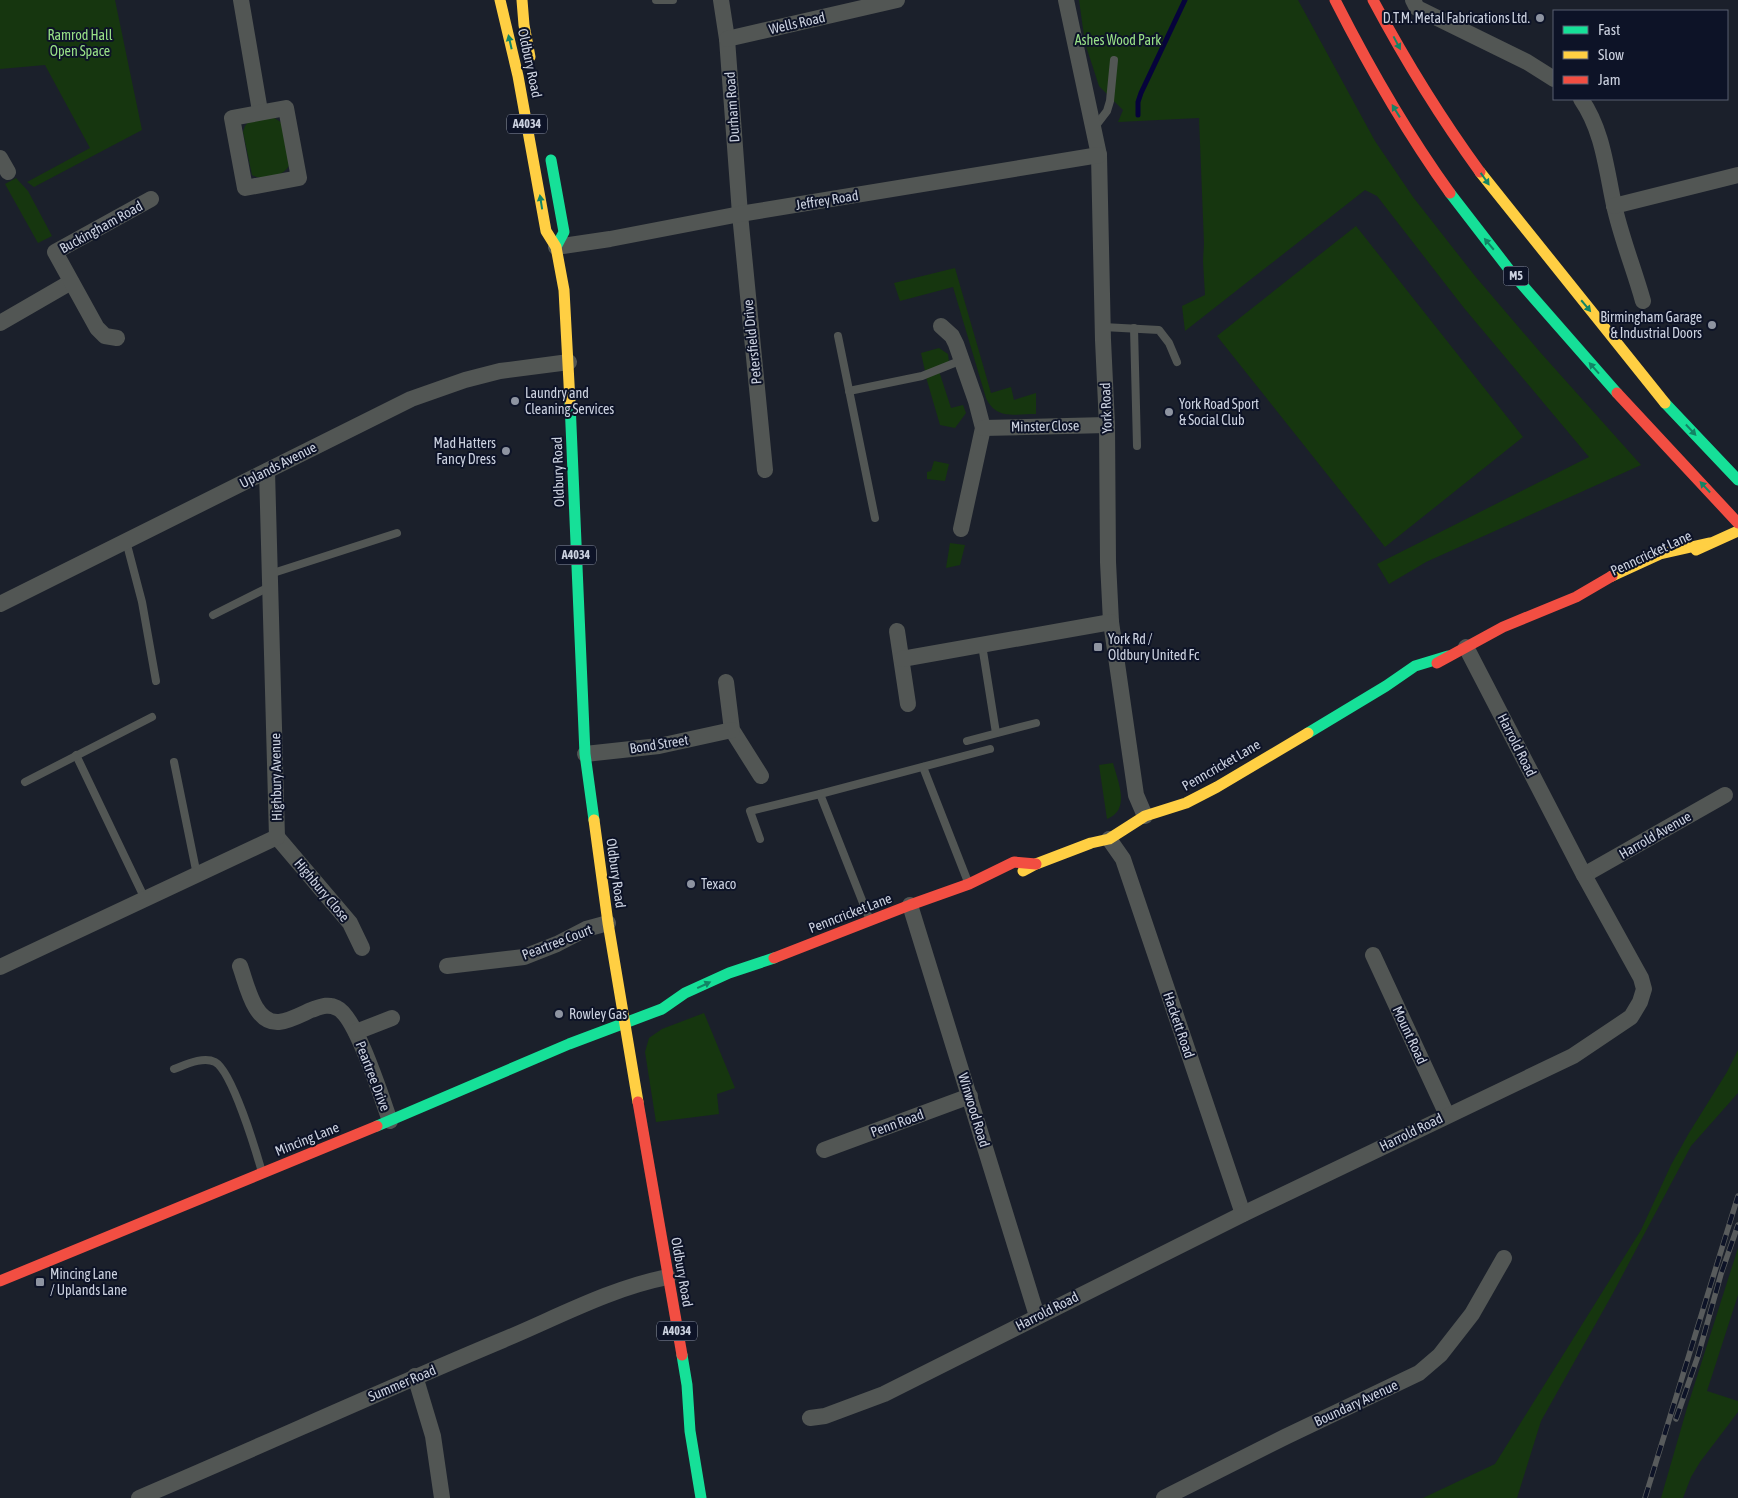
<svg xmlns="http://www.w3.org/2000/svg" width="1738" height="1498" font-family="'Asap Condensed',sans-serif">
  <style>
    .green { fill: #16360f }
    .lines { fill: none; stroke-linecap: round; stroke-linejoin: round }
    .stream { stroke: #06033b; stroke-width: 5 }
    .lane { stroke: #525654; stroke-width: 8 }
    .street { stroke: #525654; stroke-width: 16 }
    .fast { stroke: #16e098; stroke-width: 11 }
    .slow { stroke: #ffcf43; stroke-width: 11 }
    .jam { stroke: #f24e42; stroke-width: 11 }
    .rail-casing { stroke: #585b5c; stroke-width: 5.5 }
    .rail { stroke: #0d1327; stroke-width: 4; stroke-dasharray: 11; stroke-linecap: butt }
    .oneway { fill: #128465 }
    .poi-dot { fill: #8e94a1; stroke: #0d1327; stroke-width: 2 }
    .labels { text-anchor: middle; stroke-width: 4; stroke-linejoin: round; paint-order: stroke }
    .shield { fill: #0d1327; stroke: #9399a8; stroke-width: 1 }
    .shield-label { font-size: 12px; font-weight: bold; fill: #ccd2e0 }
    .poi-label { font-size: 14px; fill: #ccd2e0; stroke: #0d1327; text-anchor: start }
    .street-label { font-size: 14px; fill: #ccd2e0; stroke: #0d1327 }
    .park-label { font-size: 14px; fill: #98e087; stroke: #0d1327 }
  </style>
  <rect width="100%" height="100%" fill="#1b202b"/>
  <!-- green -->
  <g class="green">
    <path d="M0,0h115l27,130 -108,57 -7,-5 63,-34 -45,-83 -45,4z"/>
    <path d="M1079,0h219l77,141 38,56 62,79 65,76 101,113 -215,97 -37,22 -12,-20 212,-107 -125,-149 -87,-112 -12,-6 -180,141 -3,-25 23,-11 -2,-34 1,-18 -5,-125 -81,4 5,-12 -24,-24 -14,-43z"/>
    <path d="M273,117l9,6 9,39c-5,14 -26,20 -39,13l-9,-43 2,-6 6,-7z"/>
    <path d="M16,178l12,13 24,45 -14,7 -33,-59z"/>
    <path d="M1356,226l167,211 -138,110 -168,-211z"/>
    <path d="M955,268l36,125 20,-6 3,13 22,-7v21c-21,0 -40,6 -50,-16l-33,-111 -53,14 -6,-18z"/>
    <path d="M939,348l9,6 1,8 -24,9 -4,-18z"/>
    <path d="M939,371l12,37 12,-3 3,8 -11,15 -15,-3 -14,-48z"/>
    <path d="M934,461l15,3 -4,17 -18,-2v-7l4,-1z"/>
    <path d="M950,543l15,2 -5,20 -14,3z"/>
    <path d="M1113,763c5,19 18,47 -6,56l-8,-54z"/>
    <path d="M704,1013l31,75 -18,6 2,20 -63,8 -11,-70 4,-14 13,-9z"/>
    <path d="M1738,1050v43l-47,53 -78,147 -72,128 -24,77h-94l72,-34 146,-234 30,-65 18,-32 38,-61z"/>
    <path d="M1738,1248v47l-31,96 31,10v11l-38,50 -9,15 -8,21h-22l26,-90z"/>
  </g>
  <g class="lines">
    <!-- stream -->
    <path class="stream" d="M1138,115v-13l3,-9 44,-93"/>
    <!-- lane -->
    <g class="lane">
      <path d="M656,0h17"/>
      <path d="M1094,128l13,-17 3,-10 4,-41"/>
      <path d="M1103,327l56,3 10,13 8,19"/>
      <path d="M1134,328l3,118"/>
      <path d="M838,336l37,182"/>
      <path d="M849,391l73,-15 40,-16"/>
      <path d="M126,541l16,61 14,79"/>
      <path d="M270,574l127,-41"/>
      <path d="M213,615l58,-29"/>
      <path d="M982,645l14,88"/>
      <path d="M967,741l69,-18"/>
      <path d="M76,755l69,144"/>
      <path d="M174,762l23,113"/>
      <path d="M923,767l45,115"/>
      <path d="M25,782l127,-65"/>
      <path d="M820,794l49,124"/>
      <path d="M760,839l-10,-28 70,-17 170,-45"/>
      <path d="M174,1069c11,-4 29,-13 41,-7 17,9 41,89 47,110"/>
    </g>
    <!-- street -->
    <g class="street">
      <path d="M241,0l19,111"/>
      <path d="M721,0l6,39 13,175 25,256"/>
      <path d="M1066,0l33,155 4,185 4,85 1,137 3,60 25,173 9,21"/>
      <path d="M1413,0l4,8 110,54 27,17"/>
      <path d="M727,39l170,-39"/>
      <path d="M1581,99c22,32 25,69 33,106 7,32 20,64 29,96"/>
      <path d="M286,108l13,70 -54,10 -13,-70z"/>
      <path d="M0,158l8,14"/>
      <path d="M1614,206l124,-31"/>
      <path d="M556,247l54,-8 130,-25 359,-59"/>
      <path d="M0,323l71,-41"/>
      <path d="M941,326l11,10 4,8 20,57 7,27 -22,101"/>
      <path d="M117,338l-12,-2 -8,-8 -42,-76 96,-53"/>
      <path d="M983,428l124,-3"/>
      <path d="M0,604l411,-205 54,-19 35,-9 69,-9"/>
      <path d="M897,631l11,73"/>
      <path d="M902,659l209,-37"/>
      <path d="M726,682l6,48 29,46"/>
      <path d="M585,754l74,-8 73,-16"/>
      <path d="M277,837l73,86 12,25"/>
      <path d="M1109,839l14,20 120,355"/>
      <path d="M1584,875l141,-80"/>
      <path d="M910,905l127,411"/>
      <path d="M1373,955l74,160"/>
      <path d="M240,966c7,19 14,58 39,56 10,-1 23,-8 32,-12 9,-3 17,-7 26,-2 19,8 45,91 53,113"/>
      <path d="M447,966l77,-9 33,-13 29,-15 22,-6"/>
      <path d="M0,967l277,-130 -10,-366"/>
      <path d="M356,1032l36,-14"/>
      <path d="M824,1150l146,-54"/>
      <path d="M415,1376l18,60 9,62"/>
      <path d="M810,1418l15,-2 59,-22 359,-180 330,-158 58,-39 9,-15 4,-13 -3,-11 -57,-103 -118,-228"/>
      <path d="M139,1498c122,-52 242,-107 364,-158 53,-22 108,-52 165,-63"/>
      <path d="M1164,1498l121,-61 134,-64 21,-18 32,-41 32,-56"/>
    </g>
    <!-- fast -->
    <g class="fast">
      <path d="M551,160l13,72 -8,15"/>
      <path d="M1450,193l61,79 106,121"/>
      <path d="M570,402l15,352 9,66"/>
      <path d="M1665,403l73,77"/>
      <path d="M1308,733l78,-47 29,-20 33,-10"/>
      <path d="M377,1126l192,-82 93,-35 23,-16 44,-20 45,-15"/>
      <path d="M682,1355l5,30 3,46 11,67"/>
    </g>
    <!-- slow -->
    <g class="slow">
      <path d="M500,0l18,76 28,155 10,16 8,43 6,112"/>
      <path d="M522,0l2,25 6,32"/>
      <path d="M1480,172l185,231"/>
      <path d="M1696,550l42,-19"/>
      <path d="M1612,576l48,-22 49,-11"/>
      <path d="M594,820l14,103 30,179"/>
      <path d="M1023,871l13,-7 55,-21 18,-4 36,-23 41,-13 31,-16 91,-54"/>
    </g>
    <!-- jam -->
    <g class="jam">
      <path d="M1335,0c34,67 71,132 115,193"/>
      <path d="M1373,0c32,60 67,117 107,172"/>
      <path d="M1617,393l121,130"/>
      <path d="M1437,663l66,-36 73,-30 36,-21"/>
      <path d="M774,958l136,-53 59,-21 45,-22 22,2"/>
      <path d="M638,1102l44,253"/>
      <path d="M0,1281l377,-155"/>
    </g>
    <!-- rail casing -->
    <g class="rail-casing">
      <g id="rail">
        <path d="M1676,1419l22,-63 23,-82 17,-49"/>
        <path d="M1645,1498l93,-302"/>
      </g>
    </g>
    <!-- rail -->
    <use href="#rail" class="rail"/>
  </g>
  <!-- one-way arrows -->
  <defs><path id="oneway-solid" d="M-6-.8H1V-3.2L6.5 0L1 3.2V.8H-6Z" transform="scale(1.25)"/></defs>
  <g class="oneway">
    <use href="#oneway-solid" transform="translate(510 42) rotate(-103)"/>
    <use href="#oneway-solid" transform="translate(1397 43) rotate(62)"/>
    <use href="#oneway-solid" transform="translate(1396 111) rotate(-122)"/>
    <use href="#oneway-solid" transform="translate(1485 179) rotate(55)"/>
    <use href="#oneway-solid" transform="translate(541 202) rotate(-99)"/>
    <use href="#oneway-solid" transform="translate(1489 244) rotate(-130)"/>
    <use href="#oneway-solid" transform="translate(1586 306) rotate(50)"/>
    <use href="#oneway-solid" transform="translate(1594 368) rotate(-132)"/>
    <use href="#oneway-solid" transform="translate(1691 430) rotate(47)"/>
    <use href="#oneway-solid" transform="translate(1705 487) rotate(-133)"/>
    <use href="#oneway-solid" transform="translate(704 985) rotate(-25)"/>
  </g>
  <!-- markers -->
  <g class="poi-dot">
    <circle cx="1540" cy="18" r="5"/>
    <circle cx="1712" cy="325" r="5"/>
    <circle cx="515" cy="401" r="5"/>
    <circle cx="1169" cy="412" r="5"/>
    <circle cx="506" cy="451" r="5"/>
    <rect x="1093" y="642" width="10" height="10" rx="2.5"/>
    <circle cx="691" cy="884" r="5"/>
    <circle cx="559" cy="1014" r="5"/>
    <rect x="35" y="1277" width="10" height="10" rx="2.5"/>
  </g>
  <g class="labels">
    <!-- shield labels -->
    <g class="shield">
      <rect x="507" y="114.5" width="40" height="19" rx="4"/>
      <rect x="1503.5" y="266.5" width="25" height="19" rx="4"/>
      <rect x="556" y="545.5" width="40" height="19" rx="4"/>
      <rect x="657" y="1321.5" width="40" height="19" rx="4"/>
    </g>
    <g class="shield-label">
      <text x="527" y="128">A4034</text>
      <text x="1516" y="280">M5</text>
      <text x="576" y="559">A4034</text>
      <text x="677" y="1335">A4034</text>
    </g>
    <!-- poi labels -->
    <g class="poi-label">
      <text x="1530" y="23" text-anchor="end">D.T.M. Metal Fabrications Ltd.</text>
      <text x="1702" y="322" text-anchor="end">Birmingham Garage<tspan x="1702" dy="16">&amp; Industrial Doors</tspan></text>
      <text x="525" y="398">Laundry and<tspan x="525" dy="16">Cleaning Services</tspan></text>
      <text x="1179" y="409">York Road Sport<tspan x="1179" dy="16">&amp; Social Club</tspan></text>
      <text x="496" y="448" text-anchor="end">Mad Hatters<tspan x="496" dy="16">Fancy Dress</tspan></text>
      <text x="1108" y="644">York Rd /<tspan x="1108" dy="16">Oldbury United Fc</tspan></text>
      <text x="701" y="889">Texaco</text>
      <text x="569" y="1019">Rowley Gas</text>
      <text x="50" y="1279">Mincing Lane<tspan x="50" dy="16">/ Uplands Lane</tspan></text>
    </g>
    <!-- street labels -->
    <g class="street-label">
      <text transform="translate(797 23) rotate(-13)" y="5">Wells Road</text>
      <text transform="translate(530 63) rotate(78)" y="5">Oldbury Road</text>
      <text transform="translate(732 107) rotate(-94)" y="5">Durham Road</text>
      <text transform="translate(827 200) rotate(-9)" y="5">Jeffrey Road</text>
      <text transform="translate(101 227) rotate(-29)" y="5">Buckingham Road</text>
      <text transform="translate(752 342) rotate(-96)" y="5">Petersfield Drive</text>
      <text transform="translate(1106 408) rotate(-92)" y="5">York Road</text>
      <text transform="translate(1045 426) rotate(-1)" y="5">Minster Close</text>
      <text transform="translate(278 465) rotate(-27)" y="5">Uplands Avenue</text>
      <text transform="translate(558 472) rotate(-92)" y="5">Oldbury Road</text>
      <text transform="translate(1651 553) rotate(-25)" y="5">Penncricket Lane</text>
      <text transform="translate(659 744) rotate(-9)" y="5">Bond Street</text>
      <text transform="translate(1517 745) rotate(63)" y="5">Harrold Road</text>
      <text transform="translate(1221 765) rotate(-30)" y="5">Penncricket Lane</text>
      <text transform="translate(276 777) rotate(-91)" y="5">Highbury Avenue</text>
      <text transform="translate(1655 835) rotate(-30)" y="5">Harrold Avenue</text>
      <text transform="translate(616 873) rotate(82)" y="5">Oldbury Road</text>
      <text transform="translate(322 890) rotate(50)" y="5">Highbury Close</text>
      <text transform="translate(850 913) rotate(-21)" y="5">Penncricket Lane</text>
      <text transform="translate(557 942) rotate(-21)" y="5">Peartree Court</text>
      <text transform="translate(1179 1025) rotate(71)" y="5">Hackett Road</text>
      <text transform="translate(1410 1035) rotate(65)" y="5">Mount Road</text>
      <text transform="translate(373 1076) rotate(69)" y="5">Peartree Drive</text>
      <text transform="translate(974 1110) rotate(73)" y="5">Winwood Road</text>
      <text transform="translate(897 1123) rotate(-20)" y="5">Penn Road</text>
      <text transform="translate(1411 1132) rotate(-26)" y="5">Harrold Road</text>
      <text transform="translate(307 1139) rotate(-22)" y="5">Mincing Lane</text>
      <text transform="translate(682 1272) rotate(80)" y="5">Oldbury Road</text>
      <text transform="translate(1047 1311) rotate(-27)" y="5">Harrold Road</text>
      <text transform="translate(402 1383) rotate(-23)" y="5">Summer Road</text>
      <text transform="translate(1356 1403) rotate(-25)" y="5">Boundary Avenue</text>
    </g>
    <!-- park labels -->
    <g class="park-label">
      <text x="80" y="40">Ramrod Hall<tspan x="80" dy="16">Open Space</tspan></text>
      <text x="1118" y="45">Ashes Wood Park</text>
    </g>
  </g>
  <!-- legend -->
  <rect x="1553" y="10" width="175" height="90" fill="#0d1327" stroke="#595f71"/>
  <rect x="1563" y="26" width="25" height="8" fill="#16e098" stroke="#595f71"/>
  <text x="1598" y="35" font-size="15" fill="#ccd2e0">Fast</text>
  <rect x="1563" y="51" width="25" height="8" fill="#ffcf43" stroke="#595f71"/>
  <text x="1598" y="60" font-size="15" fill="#ccd2e0">Slow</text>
  <rect x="1563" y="76" width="25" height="8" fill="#f24e42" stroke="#595f71"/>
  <text x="1598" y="85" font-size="15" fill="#ccd2e0">Jam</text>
</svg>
